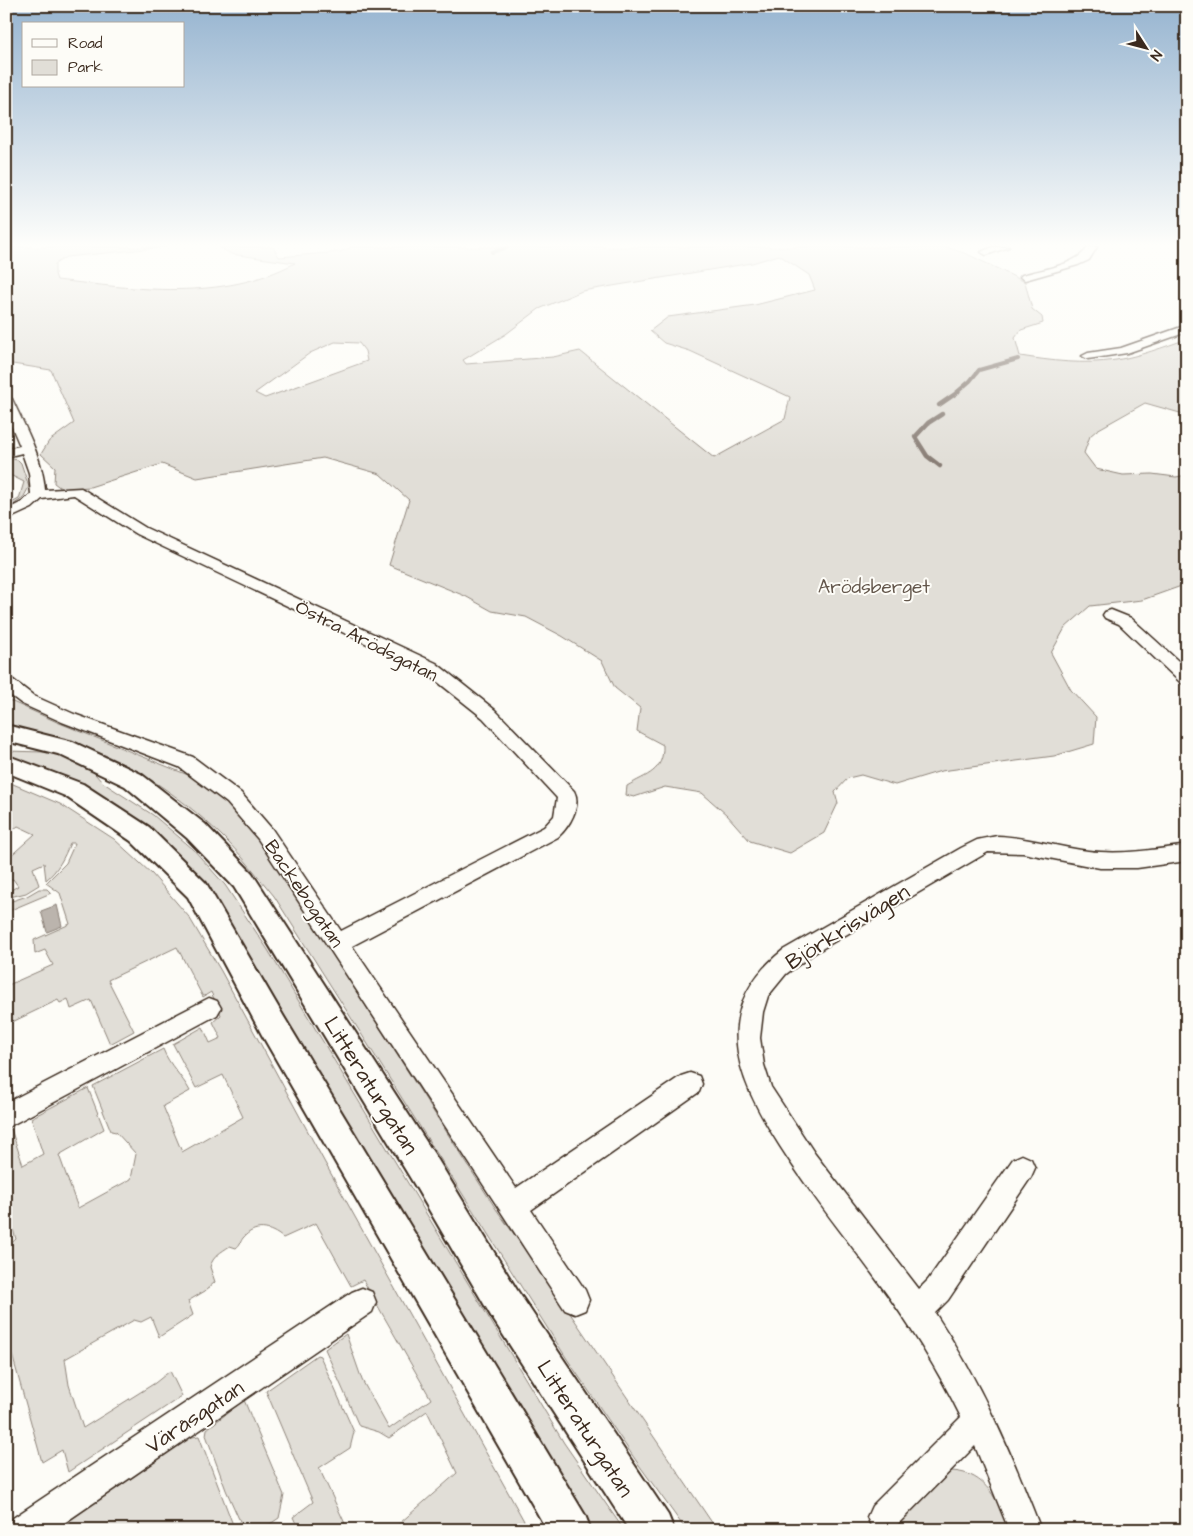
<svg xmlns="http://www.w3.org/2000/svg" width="1193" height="1536" font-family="'Architects Daughter',sans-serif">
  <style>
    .green { fill: #e1ded7; stroke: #8e847a; fill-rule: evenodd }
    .water { fill: #bbb4ad; stroke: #887d74 }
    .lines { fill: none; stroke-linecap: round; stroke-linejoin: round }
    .stream-far1 { stroke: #887d74; stroke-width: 4 }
    .stream { stroke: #887d74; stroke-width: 4.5 }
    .minor-casing { stroke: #3b2a1e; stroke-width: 3 }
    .tertiary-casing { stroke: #3b2a1e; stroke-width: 4 }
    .minor { fill: #fdfcf7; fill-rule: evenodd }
    .tertiary { fill: #fdfcf7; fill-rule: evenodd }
    .labels { text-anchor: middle; stroke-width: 4; stroke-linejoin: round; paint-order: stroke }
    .park-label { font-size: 19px; fill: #64574c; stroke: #fdfcf7 }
    .street-label { font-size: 19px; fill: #3b2a1e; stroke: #fdfcf7 }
    .near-street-label { font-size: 22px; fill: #3b2a1e; stroke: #fdfcf7 }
  </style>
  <rect width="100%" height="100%" fill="#fdfcf7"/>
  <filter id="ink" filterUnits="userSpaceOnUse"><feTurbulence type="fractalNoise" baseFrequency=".02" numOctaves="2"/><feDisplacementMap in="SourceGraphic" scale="10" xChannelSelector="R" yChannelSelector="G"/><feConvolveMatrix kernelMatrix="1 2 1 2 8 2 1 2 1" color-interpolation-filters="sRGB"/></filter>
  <g filter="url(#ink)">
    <!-- green -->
    <g class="green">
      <path d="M6,247h160l-100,10 -11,7v10l2,6c78,9 165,22 238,-17l-64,-9 -12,-7h54l6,10 61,-5 12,-5h594l21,7 58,28 7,27 10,8 1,6 -22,7 -6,8 5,18c32,5 63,9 96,4 24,-4 48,-13 71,-21v76l-42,-12 -48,27 -7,6 -6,17 12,16 27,6 29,-1 24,3 11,-2v109l-45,16 -52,6 -25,22 -14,25 20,37 25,27 -2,27 -40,12 -113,15 -46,14 -34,-10 -13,3 -13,14 3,11 -14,30 -34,20 -40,-12 -23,-26 -25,-22 -37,-6 -31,10 -8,-2 1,-9c20,-12 37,-14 36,-41l-26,-14 3,-23 -25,-20 -13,-27 -40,-25 -36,-19 -34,-6 -27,-15 -76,-31 20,-65 -29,-26 -57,-16 -126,20 -35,-14 -72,23 -28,2 -8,-6 1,-16 -14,-13 8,-13 25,-18 -23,-53 -45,-7zM779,255l30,20 6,15 -60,15 -87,12 -18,14 14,12 26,8 100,46 -5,22 -71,39 -134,-107 -27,6 -87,7 -3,-4 43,-26 33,-25 43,-18 170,-28zM335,342l24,1 6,8 2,10 -102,37 -10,-5 55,-40z"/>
      <path d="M6,458l12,2 3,3 8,24 -6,11 -17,12v-4l13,-7 5,-17 -18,-9z"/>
      <path d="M6,699l51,23 136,55 33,24 27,29 243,379 65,91 156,230h-31l-47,-65 -72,-106 -293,-463c-15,-18 -29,-37 -45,-53 -42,-43 -98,-82 -156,-100 -22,-7 -45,-11 -67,-16z"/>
      <path d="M6,751l38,1 24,4 21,11 13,15 51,33 40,34 32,36 43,65 296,493 60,87h-35l-358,-605 -27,-37 -198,-131z"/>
      <path d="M6,781l54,23 54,35 38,35 37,43 32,54 104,192 204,367h-137l65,-57 -30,-62 -38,27 -10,-6 -20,-6 -34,-77 21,-15 16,46 27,49 42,-30 -68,-119 -12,6 -35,-63 -33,15c-13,-11 -28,-14 -40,0 -3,4 -2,6 -7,10l-6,-2c-9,6 -17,10 -20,21l5,15 -10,9 -17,10 5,14 -34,22 -8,-20 -10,5 -7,-2 -69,39 4,26 14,43 72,-45 15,-12 12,25 -114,76 -6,-22 -20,12 -36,-129v-85l10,-9 -10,-32v-76l5,-2 12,36 20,-11 -12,-36 57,-30 16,41 -45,26 19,53 53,-29 5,-25 -20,-22 -5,-1 -18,-45 70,-37c6,16 19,27 27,42l-27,15 19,46 61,-35 -20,-42 -27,13 -23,-44 30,-17 7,16 11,-5 -8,-16 8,-7 -10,-23 -8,5 -26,-50 -69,33 26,51 -24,13 -19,-44 -20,9 -3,-10 -8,4 -2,-3 -52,25v-39l47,-21 -8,-15 -10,4 -1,-14 36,-16 -10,-31 -14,-10 20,-20 9,-20h-5c-6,15 -12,27 -24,37l-2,-17 -11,5 6,17 -13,8 -16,4 1,-7 7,-4 -5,-7 -7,3v-22l29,-26 -17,-8 -12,9z"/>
      <path d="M39,889h8l4,4 -45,19v-9l21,-7z"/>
      <path d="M317,1355l3,1 34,76 -4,16 -31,20 29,62h-49l-6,-13 20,-15 -47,-111z"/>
      <path d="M244,1400l40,95 -5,23 -18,12 -18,-2 -17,-38 -20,-55 1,-6z"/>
      <path d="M199,1436l36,94h-179l136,-93z"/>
      <path d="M952,1471c35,2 46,30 57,59h-104l-8,-9 46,-45z"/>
    </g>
    <!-- water -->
    <path class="water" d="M57,905l5,21 -15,6 -6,-21z"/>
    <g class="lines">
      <!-- stream-far1 -->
      <g class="stream-far1">
        <path d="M492,252l16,-5"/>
        <path d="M956,393l14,-12 9,-11 39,-11"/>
      </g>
      <!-- stream -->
      <g class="stream">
        <path d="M939,405l19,-13"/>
        <path d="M940,466l-13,-10 -12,-19 13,-14 14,-9"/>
      </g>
      <!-- minor casing -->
      <g class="minor-casing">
        <g id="minor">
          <path d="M993,247h16l-23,8 -5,-3z"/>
          <path d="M1088,247h9l-8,13 -11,5 -53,15 -5,-3 2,-2c21,-6 54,-9 66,-28z"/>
          <path d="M1187,325v7l-60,21 -39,6 -6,-3 6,-3 33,-5z"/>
          <path d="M6,395l6,4c13,28 31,60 33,91l36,-2 65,40 290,135 59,47 79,81c8,15 -5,36 -16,46l-206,109 164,242 165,-112 9,-3 9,3 3,8 -3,8 -168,118 54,80 4,10 -4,10 -10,4 -10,-4 -307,-471 -31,-36 -48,-36 -117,-45 -40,-18 -16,-12v-15l6,2 22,17 40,18 119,43 48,36 31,36 69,102 203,-104 10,-11 3,-18 -74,-80 -59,-47 -288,-137 -62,-39 -32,4 -10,9 -26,12v-10l16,-8 9,-8 -2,-21 -7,-20 -16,4v-8l14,-3 -14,-33z"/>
          <path d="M1111,610l20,8 56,51v15l-6,-1 -62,-59 -14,-6 -2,-3 2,-3z"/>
          <path d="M997,836c31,1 60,11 91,15 33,4 66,-1 99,-6v16l-50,7h-37l-77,-15 -35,-1 -175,102 -27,20 -18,22 -5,16 -3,26 4,27 7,22 44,67 104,135 9,-9 85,-121 9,-4 9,4 4,9 -4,9 -83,123 -13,13c45,68 77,141 106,217h-32l-34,-84 -81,82 -19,2 -3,-2 -5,-11 5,-11 89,-89c-24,-49 -53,-95 -85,-138 -29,-40 -60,-78 -87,-119 -47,-71 -87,-145 -6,-210l178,-102 16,-8z"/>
          <path d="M209,998l8,3 4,7 -4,7 -211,113v-25z"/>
          <path d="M362,1288l10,4 4,10 -4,10 -318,218h-45l4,-12 339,-226z"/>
        </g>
      </g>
      <!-- tertiary casing -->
      <g class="tertiary-casing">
        <g id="tertiary">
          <path d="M6,725l67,17 68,32 64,50 47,49 186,287 79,130 151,225 6,15h-45l-138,-214 -77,-132 -180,-297 -47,-49 -62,-52 -67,-32 -52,-13z"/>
          <path d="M6,755l77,29 66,43 57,56 78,134 301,498 6,15h-44l-285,-495 -74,-138 -57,-56 -66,-45 -59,-24z"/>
        </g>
      </g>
      <!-- minor -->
      <use href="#minor" class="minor"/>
      <!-- tertiary -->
      <use href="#tertiary" class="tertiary"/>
    </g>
  </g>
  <!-- sky -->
  <linearGradient id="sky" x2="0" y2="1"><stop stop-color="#96b4d0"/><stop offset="0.53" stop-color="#fefefb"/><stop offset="1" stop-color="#fefefb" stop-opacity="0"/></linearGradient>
  <rect width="1193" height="462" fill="url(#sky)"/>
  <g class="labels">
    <!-- park labels -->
    <g class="park-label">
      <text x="874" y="593">Arödsberget</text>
    </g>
    <!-- street labels -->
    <g class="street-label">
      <text transform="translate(367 640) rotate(27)" y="7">Östra Arödsgatan</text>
      <text transform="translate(305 893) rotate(56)" y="7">Backebogatan</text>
    </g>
    <!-- near-street labels -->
    <g class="near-street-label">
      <text transform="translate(847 926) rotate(-32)" y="8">Björkrisvägen</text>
      <text transform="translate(372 1085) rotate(58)" y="8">Litteraturgatan</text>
      <text transform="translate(194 1416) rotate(-34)" y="8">Väråsgatan</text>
      <text transform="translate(586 1428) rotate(57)" y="8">Litteraturgatan</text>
    </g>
  </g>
  <!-- margin -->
  <rect width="1193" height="1536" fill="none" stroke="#fdfcf7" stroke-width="25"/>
  <rect x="12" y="12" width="1168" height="1511" fill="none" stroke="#3b2a1e" stroke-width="2" filter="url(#ink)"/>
  <!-- legend -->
  <rect x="22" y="22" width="162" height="65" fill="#fdfcf7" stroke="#afa8a0"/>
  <rect x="32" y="39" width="25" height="8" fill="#fdfcf7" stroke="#afa8a0"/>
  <text x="68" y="48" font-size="15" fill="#3b2a1e">Road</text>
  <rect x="32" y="60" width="25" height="15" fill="#e1ded7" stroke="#afa8a0"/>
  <text x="68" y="72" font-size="15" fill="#3b2a1e">Park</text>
  <!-- north arrow -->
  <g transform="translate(1146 48) rotate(126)" stroke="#fdfcf7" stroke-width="4" paint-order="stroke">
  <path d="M0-4L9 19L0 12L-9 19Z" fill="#3b2a1e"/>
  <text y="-8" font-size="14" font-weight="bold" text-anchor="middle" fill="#3b2a1e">N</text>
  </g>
</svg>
